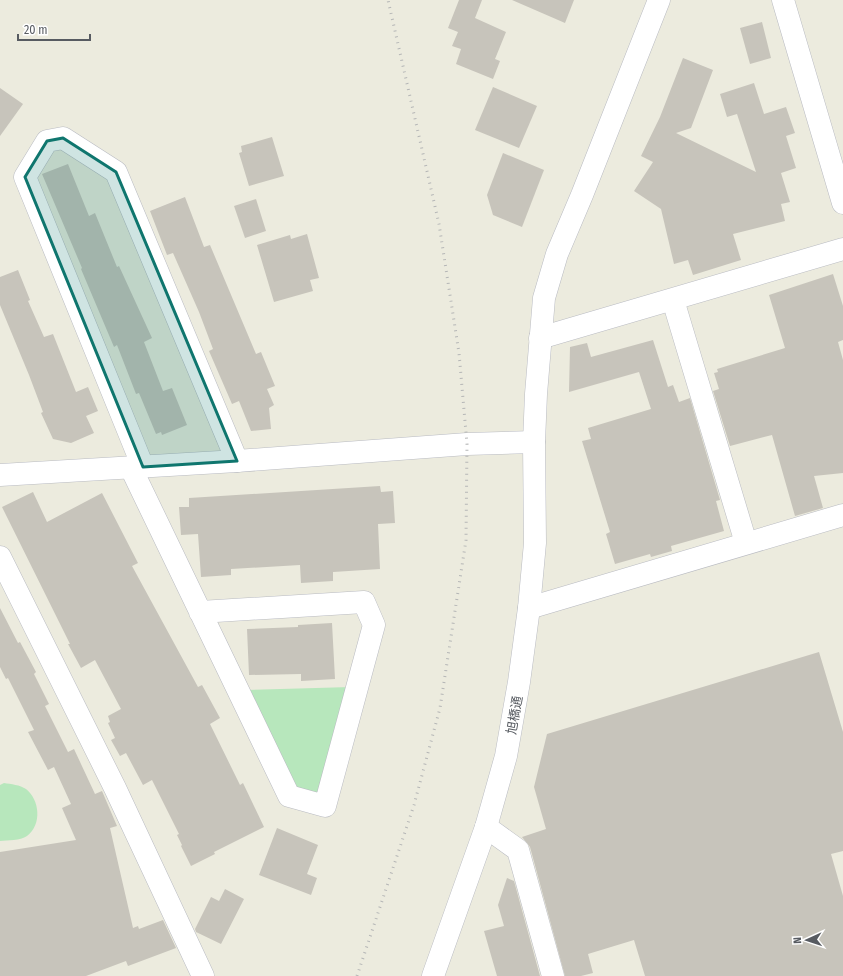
<svg xmlns="http://www.w3.org/2000/svg" width="843" height="976" font-family="'Fira Sans Condensed','Noto Sans JP',sans-serif">
  <style>
    .green { fill: #b7e7bc }
    .building { fill: #c7c4bb }
    .lines { fill: none; stroke-linecap: round; stroke-linejoin: round }
    .minor-casing { stroke: #b9bbc2; stroke-width: 23 }
    .tertiary-casing { stroke: #b9bbc2; stroke-width: 23 }
    .minor { stroke: #fff; stroke-width: 22 }
    .tertiary { stroke: #fff; stroke-width: 22 }
    .rail { stroke: #b5b6b6; stroke-width: 3; stroke-dasharray: 1 5; stroke-linecap: butt }
    .marked { fill: #0f766e; fill-opacity: 0.2; stroke: #0f766e; stroke-width: 3; stroke-linejoin: round }
    .labels { text-anchor: middle; stroke-width: 3.5; stroke-linejoin: round; paint-order: stroke }
    .street-label { font-size: 13px; fill: #575b61; stroke: #fff }
  </style>
  <rect width="100%" height="100%" fill="#ecebde"/>
  <!-- green -->
  <g class="green">
    <path d="M351,687l-31,111 -28,-9 -48,-99z"/>
    <path d="M4,783c7,1 16,2 22,6 14,11 16,36 1,47 -7,5 -19,4 -27,5v-56z"/>
  </g>
  <!-- building -->
  <g class="building">
    <path d="M459,0h23l-7,18 31,14 -11,27 5,2 -7,18 -37,-15 5,-15 -9,-3 6,-14 -10,-4z"/>
    <path d="M512,0h62l-9,23z"/>
    <path d="M762,22l9,36 -21,6 -10,-36z"/>
    <path d="M683,58l30,12 -22,58 -15,5 80,39 -19,-58 -10,3 -7,-23 34,-11 10,31 22,-7 9,26 -9,3 10,32 -15,5 9,29 -9,2 4,17 -52,13 8,26 -48,15 -5,-15 -14,4 -13,-55 -27,-18 19,-29 -12,-6 19,-39z"/>
    <path d="M493,87l44,19 -18,42 -44,-18z"/>
    <path d="M0,88l23,16 -23,32z"/>
    <path d="M272,137l12,39 -35,10 -10,-33 3,-1 -1,-6z"/>
    <path d="M503,153l41,17 -22,57 -29,-12 -6,-20z"/>
    <path d="M68,164l21,52 6,-3 22,54 2,-1 33,72 -8,4 19,49 9,-3 15,37 -25,10 -1,-3 -5,2 -17,-41 -3,1 -19,-49 -3,2 -33,-78 1,-1 -40,-94z"/>
    <path d="M185,197l19,50 6,-2 46,109 5,-2 14,34 -8,3 7,16 -5,3 2,21 -20,2 -12,-30 -7,3 -23,-53 4,-2 -14,-37 -26,-59 -6,2 -17,-44z"/>
    <path d="M256,199l10,32 -21,7 -11,-32z"/>
    <path d="M307,234l12,44 -9,2 3,11 -39,11 -17,-57 33,-10 1,4z"/>
    <path d="M18,270l12,30 -2,1 16,36 9,-3 23,58 12,-5 10,24 -12,5 8,17 -23,10 -18,-4 -12,-26 2,-1 -14,-37 -29,-70v-28z"/>
    <path d="M833,274l10,32v34l-5,2 5,18v113l-29,3 9,32 -28,8 -23,-81 -42,11 -17,-55 6,-2 -5,-16 4,-1 -1,-3 68,-21 -16,-53z"/>
    <path d="M653,340l15,47 5,-2 6,17 11,-4 30,102 -4,1 8,30 -53,15 1,5 -21,6 -1,-3 -35,10 -9,-30 4,-2 -28,-91 9,-2 -3,-11 63,-19 -12,-37 -70,20 1,-45 17,-4 4,14z"/>
    <path d="M380,486l1,6 12,-1 2,32 -17,1 2,45 -47,3v9l-32,2 -1,-18 -69,4v6l-30,2 -3,-43 -17,1 -2,-28h10v-9z"/>
    <path d="M33,492l14,30 55,-29 36,70 -6,3 66,121 4,-2 18,33 -10,6 30,61 3,-2 21,44 -50,25 1,2 -24,12 -10,-20 1,-1 -5,-10 2,-1 -27,-54 -9,5 -17,-32 -6,3 -9,-16 4,-2 -7,-15 2,-1 -2,-6 13,-7 -26,-49 -14,8 -13,-24h2l-68,-137z"/>
    <path d="M0,608l18,35 2,-1 16,30 -2,2 15,30 -4,2 23,46 6,-3 21,45 7,-3 15,35 -7,2 23,100 5,-2 1,3 24,-9 13,28 -48,18 -2,-5 -40,15h-86v-124l76,-12 -14,-32 9,-4 -17,-37 -6,3 -20,-38 6,-2 -26,-52 -2,1 -6,-12z"/>
    <path d="M332,623l3,56 -34,2v-7l-52,1 -2,-46 51,-2v-2z"/>
    <path d="M819,652l24,80v119l-12,3 12,42v80h-198l-11,-36 -46,14 5,19 -12,3h-16l-35,-129 -8,-10 24,-8 -12,-42 13,-53z"/>
    <path d="M277,828l41,17 -11,29 10,4 -6,17 -52,-20z"/>
    <path d="M507,878l7,3 26,95h-43l-13,-45 20,-5 -6,-21z"/>
    <path d="M225,889l19,10 -23,45 -25,-12 -1,-3 16,-32 8,4z"/>
  </g>
  <g class="lines">
    <!-- minor casing -->
    <g class="minor-casing">
      <g id="minor">
        <path d="M673,300l73,243"/>
        <path d="M540,338l303,-89"/>
        <path d="M143,467l-118,-290 22,-36 16,-3 53,34 121,289"/>
        <path d="M131,468l158,328 36,10 49,-181 -10,-23 -164,10"/>
        <path d="M0,475l237,-14 230,-17 67,-2"/>
        <path d="M0,557l115,231 88,188"/>
        <path d="M529,608l314,-93"/>
        <path d="M486,827l32,23 35,126"/>
      </g>
    </g>
    <!-- tertiary casing -->
    <g class="tertiary-casing">
      <g id="tertiary">
        <path d="M783,0l60,203"/>
        <path d="M433,976l53,-149 20,-71 13,-74 10,-74 6,-65 -1,-101 2,-48 8,-96 13,-44 25,-59 77,-195"/>
      </g>
    </g>
    <!-- minor -->
    <use href="#minor" class="minor"/>
    <!-- tertiary -->
    <use href="#tertiary" class="tertiary"/>
    <!-- rail -->
    <path class="rail" d="M357,976l57,-171 26,-97 26,-168 1,-96 -8,-91 -20,-129 -51,-224"/>
  </g>
  <!-- marked area -->
  <path class="marked" d="M63,138l53,34 121,289 -94,6 -118,-290 22,-36z"/>
  <g class="labels">
    <!-- street labels -->
    <g class="street-label">
      <text transform="translate(514 715) rotate(-80)" y="5">旭橋通</text>
    </g>
  </g>
  <!-- north arrow -->
  <g transform="translate(807 940) rotate(267)" stroke="#ffffff" stroke-width="3" paint-order="stroke">
  <path d="M0-3L7 15L0 10L-7 15Z" fill="#575b61"/>
  <text y="-6" font-size="11" font-weight="bold" text-anchor="middle" fill="#575b61">N</text>
  </g>
  <!-- scale -->
  <path d="M18 34v6h72v-6" fill="none" stroke="#575b61" stroke-width="2"/>
  <text x="24" y="34" font-size="12" fill="#575b61" stroke="#ffffff" stroke-width="3" paint-order="stroke">20 m</text>
</svg>
